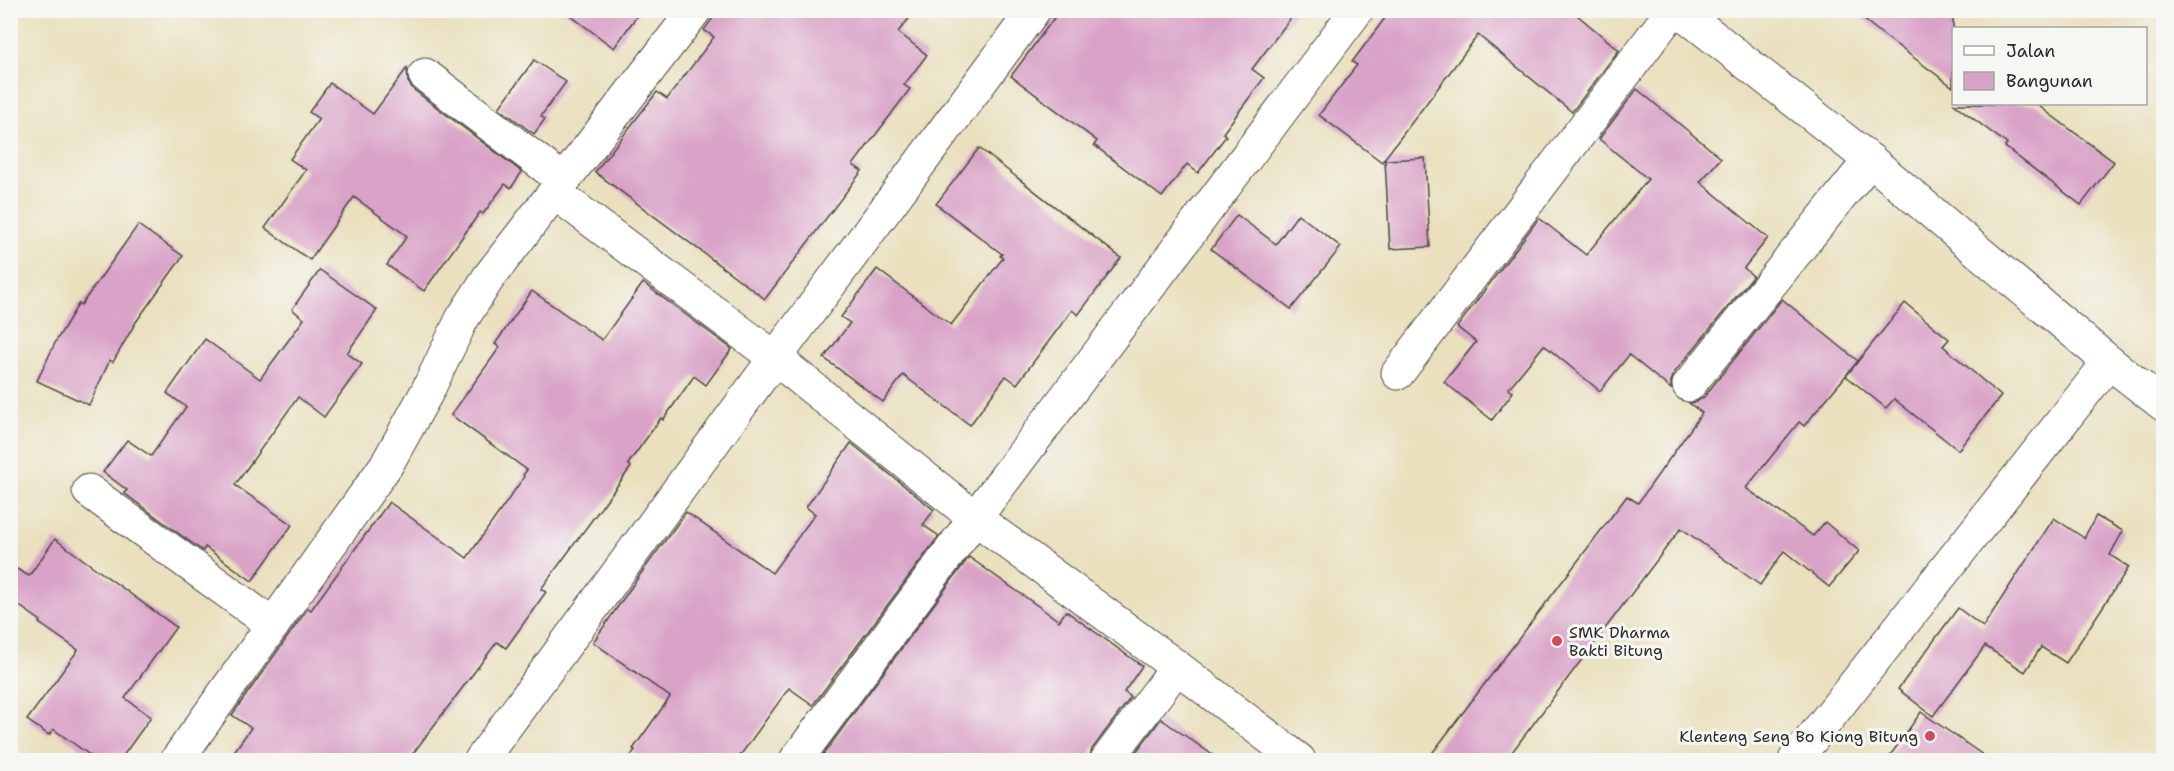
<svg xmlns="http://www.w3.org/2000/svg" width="2174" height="771" font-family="'Shantell Sans',sans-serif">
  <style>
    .building { fill: #d9a2c7 }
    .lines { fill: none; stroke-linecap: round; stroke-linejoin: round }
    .minor-casing { stroke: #484641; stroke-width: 35 }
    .minor { stroke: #fff; stroke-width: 33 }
    .poi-dot { fill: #d1495b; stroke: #f6f6f2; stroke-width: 2 }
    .labels { text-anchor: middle; stroke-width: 6; stroke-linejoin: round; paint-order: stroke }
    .poi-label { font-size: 16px; fill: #2b2b2b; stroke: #f6f6f2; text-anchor: start }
  </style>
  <rect width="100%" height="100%" fill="#f6f6f2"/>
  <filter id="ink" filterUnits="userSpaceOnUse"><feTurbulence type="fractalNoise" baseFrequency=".0167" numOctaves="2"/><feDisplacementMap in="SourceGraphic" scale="12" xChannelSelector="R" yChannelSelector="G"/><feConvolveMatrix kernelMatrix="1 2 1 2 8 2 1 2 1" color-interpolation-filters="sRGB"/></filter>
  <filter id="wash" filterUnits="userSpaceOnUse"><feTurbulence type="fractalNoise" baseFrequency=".008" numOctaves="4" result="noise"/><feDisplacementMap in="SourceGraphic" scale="24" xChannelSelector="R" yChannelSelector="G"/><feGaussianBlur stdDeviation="1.35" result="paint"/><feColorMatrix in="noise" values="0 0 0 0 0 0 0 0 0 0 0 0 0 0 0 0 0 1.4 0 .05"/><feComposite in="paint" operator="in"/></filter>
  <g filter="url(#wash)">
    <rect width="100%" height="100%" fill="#eae0be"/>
    <g id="blocks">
      <!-- building -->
      <g class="building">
        <path d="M563,10h78l-27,38z"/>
        <path d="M719,10h197l-18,22 29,23 -23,30 6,4 -57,76 9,6 -97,128 -170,-127 62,-80 10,7 47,-62 -10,-7z"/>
        <path d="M1060,10h237l-45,59 12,9 -41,55 3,3 -28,37 -11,-9 -25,33 -68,-52 3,-4 -86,-65z"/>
        <path d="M1391,10h180l48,40 -47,62 -94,-77 -96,127 -63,-47 38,-50 -5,-3z"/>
        <path d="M1852,10h101v77l-71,-53z"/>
        <path d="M534,60l32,22 -25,34 4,3 -11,15 -35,-26z"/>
        <path d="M407,68l1,14 6,8 108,82 -11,16 -6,-4 -22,30 -3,-2 -56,79 -37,-26 20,-29 -53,-39 -44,63 -45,-32 41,-58 -16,-11 29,-40 -10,-7 21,-29 43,31z"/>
        <path d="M1637,89l84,69 -21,24 68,56 -24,30 9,8 -79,97 -3,9v7l-42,-34 -29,36 -56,-46 -36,44 5,3 -21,28 -48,-38 32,-40 -19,-15 82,-109 47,37 62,-76 -49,-40z"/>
        <path d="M1954,104h82l78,58 -33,43 -76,-58 2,-3z"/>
        <path d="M979,148l142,110 -43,57 -6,-5 -55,74 -11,-8 -36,49 -67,-50 -20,27 -59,-44 26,-35 -9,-6 36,-48 74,56 52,-67 -3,-2 2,-2 -66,-50z"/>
        <path d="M1425,158l5,89 -40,2 -5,-89z"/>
        <path d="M1298,214l43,33 -50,62 -80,-60 26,-34 39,29z"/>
        <path d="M138,225l45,31 -47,66 -23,40 -3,-2 -21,45 -52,-24 19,-40 23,-38 2,2z"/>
        <path d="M320,270l57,40 -30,43 15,11 -38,53 -26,-20 -63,88 57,40 -40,56 -47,-34 -2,4 -25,-18 -54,-40 3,-3 -24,-18 24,-32 24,16 35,-49 -19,-14 38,-54 55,40 44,-60 -12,-10z"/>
        <path d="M643,283l89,66 -26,36 -12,-9 -31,44 -2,-2 -33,46 3,3 -90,122 5,3 -40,56 -9,-6 -89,118h-180l23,-32 -19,-13 76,-107 3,2 78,-108 78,56 57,-81 -1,-2 4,-5 -76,-55 49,-68 -5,-3 37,-53 70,49z"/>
        <path d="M1782,299l76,62 -54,65 -5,-4 -53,66 67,48 12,-14 34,29 -30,36 -45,-36 -24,34 -79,-57 -175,232h-79l200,-264 11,7 64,-90 -13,-10 7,-1 8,-5z"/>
        <path d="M1905,303l44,36 -6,7 58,50 -43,54 -64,-51 -8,9 -40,-32z"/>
        <path d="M851,443l83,67 -11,15 16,11 -126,169 -24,-17 -52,72h-109l7,-10 -2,-1 37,-52 -77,-55 49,-70 44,-60 86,61 43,-59 -9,-7z"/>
        <path d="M2096,516l27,15 -13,24 19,12 -63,96 -25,-16 -16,25 -40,-26 -52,70 -35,-27 60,-81 25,19 71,-109 30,20z"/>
        <path d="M55,539l121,88 -51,71 26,19 -31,43h-23l-44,-31 -4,6 -22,-15 51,-70 -39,-27 2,-2 -31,-22v-34l19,11z"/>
        <path d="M969,557l90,64 7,-10 76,55 -18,26 7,5 -39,52 -3,11h-270z"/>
        <path d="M1921,712l69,48h-103z"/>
        <path d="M1161,719l59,41h-90z"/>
      </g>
    </g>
  </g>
  <g filter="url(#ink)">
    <use href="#blocks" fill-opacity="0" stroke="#484641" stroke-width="1.5"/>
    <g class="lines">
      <!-- minor casing -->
      <g class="minor-casing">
        <g id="minor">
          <path d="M1679,10l191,150 239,202 55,43"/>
          <path d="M425,75l139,106"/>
          <path d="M555,193l220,165 200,160 202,149 122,93"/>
          <path d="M1398,373l275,-363"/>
          <path d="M1689,385l181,-225"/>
          <path d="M89,491l184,134"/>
          <path d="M177,760l210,-296 40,-72 35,-73 27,-42 206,-267"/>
          <path d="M481,760l294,-402 259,-348"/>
          <path d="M796,760l179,-242 382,-508"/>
          <path d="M1107,760l70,-93"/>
          <path d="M1795,760l314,-398"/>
        </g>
      </g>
      <!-- minor -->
      <use href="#minor" class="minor"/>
    </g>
  </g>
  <!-- markers -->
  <g class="poi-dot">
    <circle cx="1557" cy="641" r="6"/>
    <circle cx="1930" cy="736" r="6"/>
  </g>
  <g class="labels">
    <!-- poi labels -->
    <g class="poi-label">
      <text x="1569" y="638">SMK Dharma<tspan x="1569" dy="18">Bakti Bitung</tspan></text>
      <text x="1918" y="742" text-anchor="end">Klenteng Seng Bo Kiong Bitung</text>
    </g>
  </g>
  <!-- margin -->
  <rect width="2174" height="771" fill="none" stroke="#f6f6f2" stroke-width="36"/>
  <!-- legend -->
  <rect x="1952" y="27" width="195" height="78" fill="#f6f6f2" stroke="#a5a5a2" stroke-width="1.5"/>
  <rect x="1964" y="46" width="30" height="9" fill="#ffffff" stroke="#a5a5a2" stroke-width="1.5"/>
  <text x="2006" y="57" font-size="18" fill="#2b2b2b">Jalan</text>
  <rect x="1964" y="72" width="30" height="18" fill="#d9a2c7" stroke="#a5a5a2" stroke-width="1.5"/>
  <text x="2006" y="87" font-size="18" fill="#2b2b2b">Bangunan</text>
</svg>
